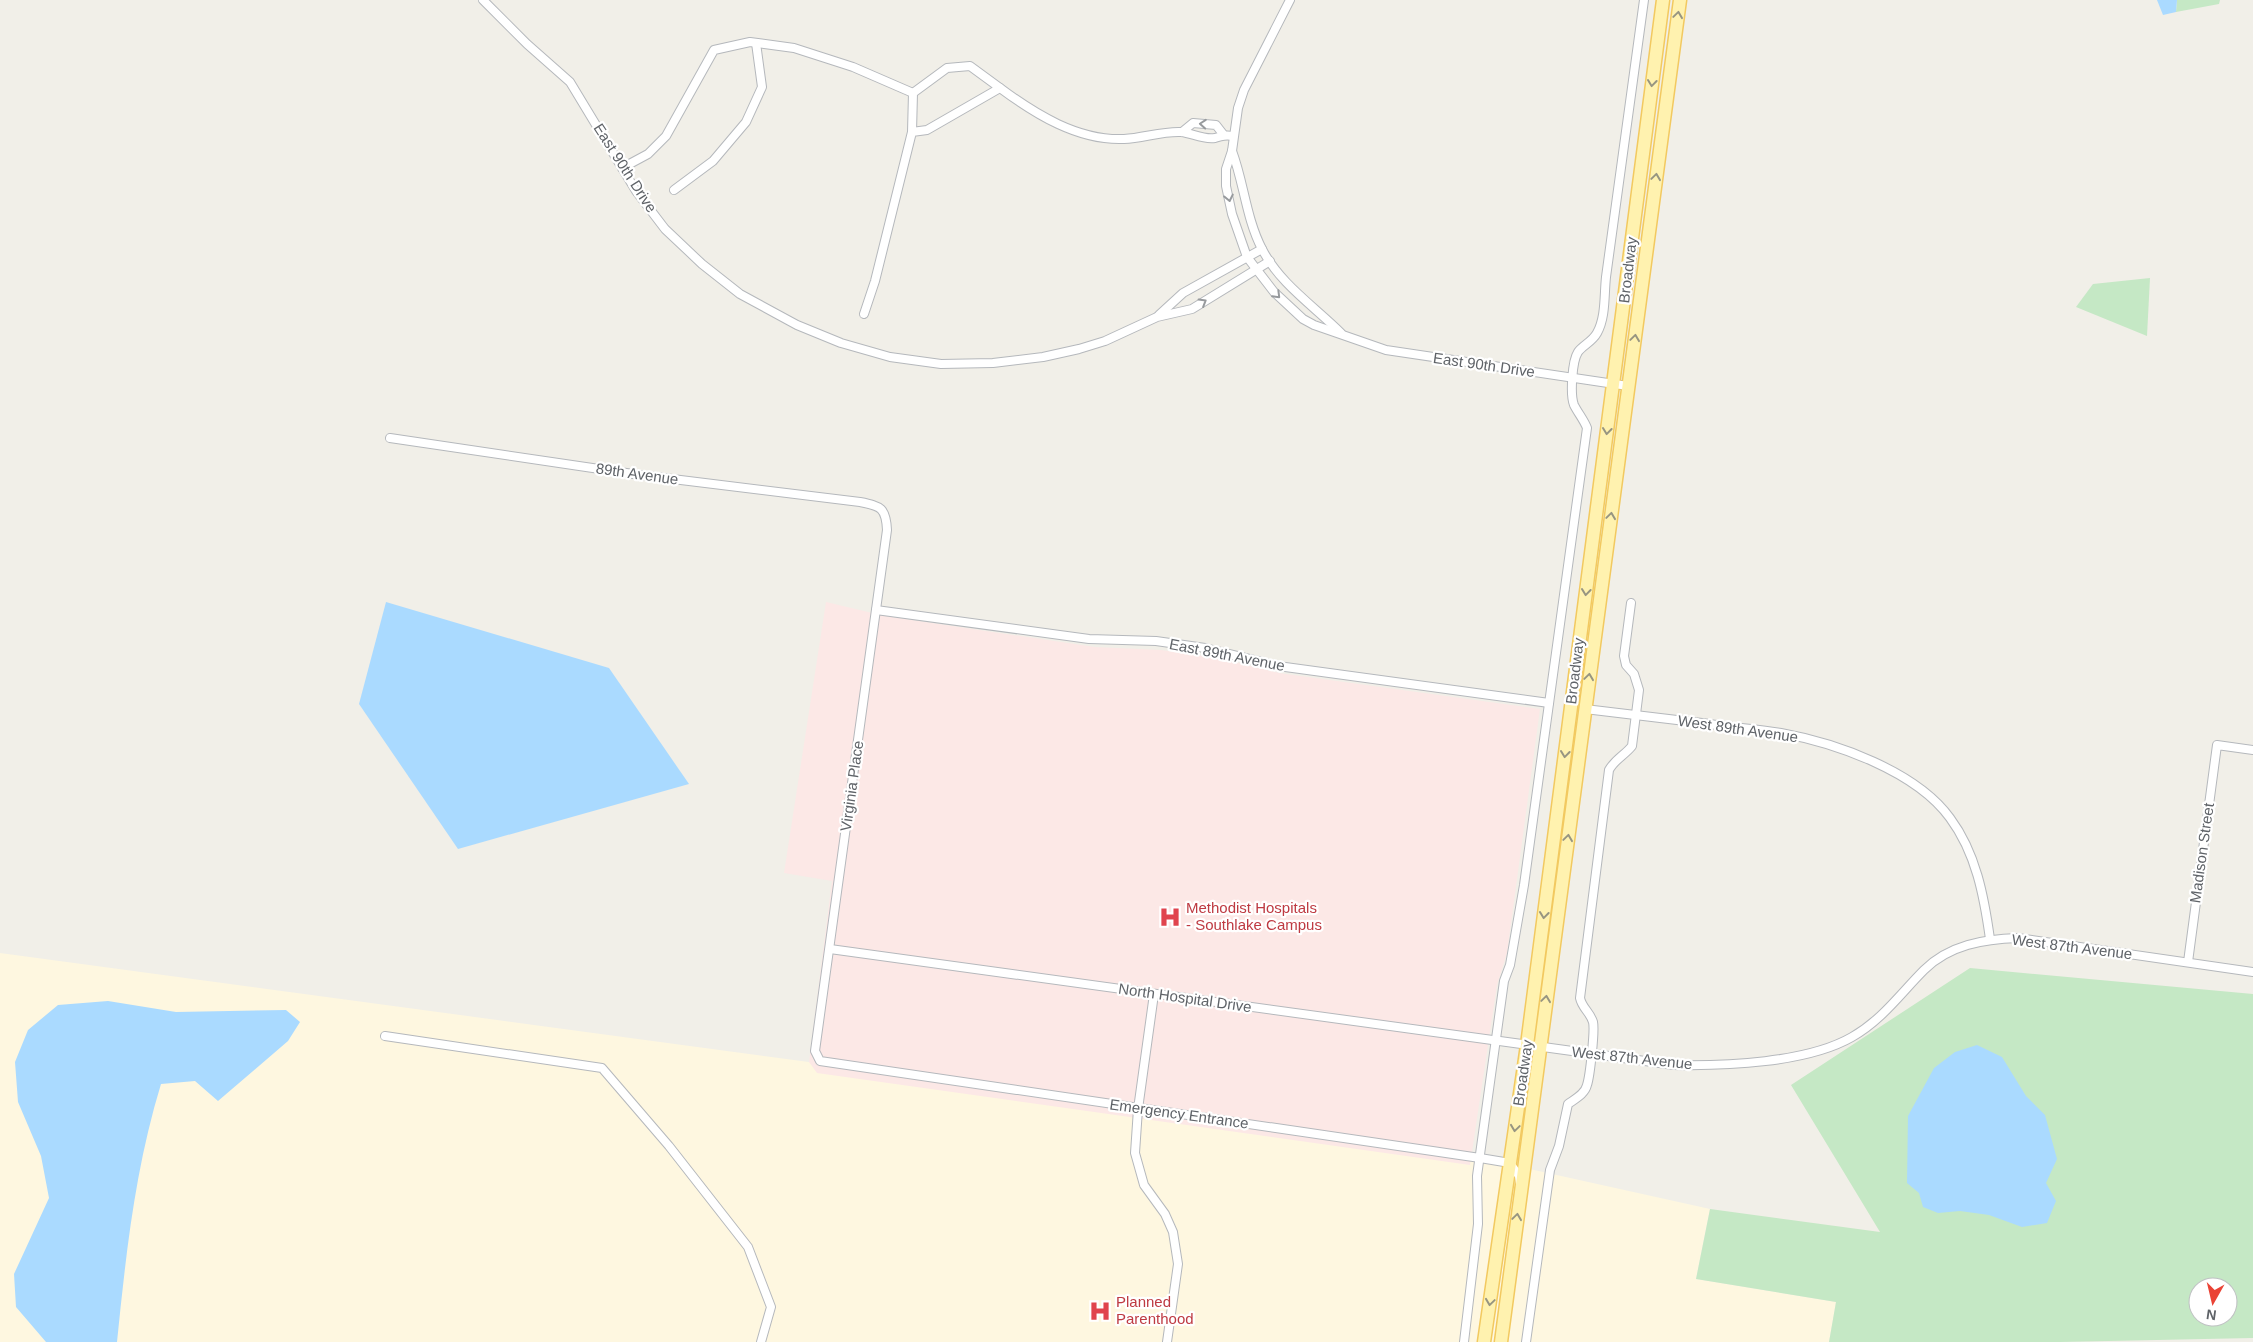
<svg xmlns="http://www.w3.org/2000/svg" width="2253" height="1342" font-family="Helvetica,sans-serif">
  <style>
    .commercial { fill: #fef7e0 }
    .medical { fill: #fce8e6 }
    .green { fill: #c5e8c5; fill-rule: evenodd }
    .water { fill: #aadaff }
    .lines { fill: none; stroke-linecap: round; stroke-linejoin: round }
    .street-casing { stroke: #b5b8bc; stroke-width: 10 }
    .primary-casing { stroke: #f2c960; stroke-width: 15 }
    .street { stroke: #fff; stroke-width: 8 }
    .primary { stroke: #fff2af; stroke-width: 12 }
    .oneway { stroke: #979581 }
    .oneway2 { stroke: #979a9d }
    .labels { text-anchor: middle; stroke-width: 4.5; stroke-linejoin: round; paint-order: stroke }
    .street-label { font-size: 15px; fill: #5f6368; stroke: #fff }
    .health-label { font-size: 15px; fill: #be3a42; stroke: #fff; text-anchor: start }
  </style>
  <rect width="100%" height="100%" fill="#f1efe8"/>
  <!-- commercial -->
  <path class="commercial" d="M0,953l809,109 671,96 230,51 -14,70 140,23 -7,40h-1829z"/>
  <!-- medical -->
  <path class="medical" d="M826,602l59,14 210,31 66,3 57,8 61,15 261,36 -33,244 -10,32 -27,180 -653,-92 -8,-11 23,-181 -48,-8z"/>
  <!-- green -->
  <g class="green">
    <path d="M2177,0h43l-1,4 -43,8z"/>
    <path d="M2150,278l-3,58 -71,-29 17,-23z"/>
    <path d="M1970,968l283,26v344l-193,4h-231l7,-40 -140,-23 14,-70 170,23 -89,-147zM2198,1287h30v30h-30z"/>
  </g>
  <!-- water -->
  <g class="water">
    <path d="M2157,0h20l-1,12 -13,3z"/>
    <path d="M386,602l223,66 80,116 -231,65 -99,-145z"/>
    <path d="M108,1001l68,11 110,-2 14,12 -12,19 -70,60 -23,-20 -34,3c-26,85 -35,170 -44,258h-71l-30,-35 -2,-33 35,-76 -8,-42 -23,-54 -3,-40 13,-32 30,-25z"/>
    <path d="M1977,1045l25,12 24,39 19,19 12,44 -11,24 10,18 -9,22 -25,4 -33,-12 -29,-4 -22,2 -15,-6 -4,-14 -12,-10 1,-67 26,-48 21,-16z"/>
  </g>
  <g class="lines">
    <!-- street casing -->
    <g class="street-casing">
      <g id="street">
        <path d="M483,0l44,44 43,38 66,109 29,38 37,35 38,30 57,31 44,18 49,14 51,7 52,-1 50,-6 36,-8 26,-8 52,-24 35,-8 78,-48"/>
        <path d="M1290,0l-46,90 -6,18 -6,43 -6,18v17l6,28 15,43 27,35 29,27 11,6 72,25 242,36"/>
        <path d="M1000,88c35,26 78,53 124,51 19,-1 39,-8 57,-7 11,1 22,8 34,6 7,-2 10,-3 18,-2"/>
        <path d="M1182,132l11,-9 23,2 7,9"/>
        <path d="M1232,151c12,32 14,67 30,98 18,35 52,57 79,84"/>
        <path d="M622,168l26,-14 18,-18 48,-86 36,-8 44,6 59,19 60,26"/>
        <path d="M674,190l39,-29 33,-39 16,-35 -6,-44"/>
        <path d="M864,314l11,-33 37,-149 1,-39 34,-25 23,-2 30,22 -73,42 -15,2"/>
        <path d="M1159,315l24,-22 79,-44"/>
        <path d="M390,438l250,37 220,27c21,4 26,6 27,28l-72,521 5,10 660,97 30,5 9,13 1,8"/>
        <path d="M876,610l213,29 67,2 49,7 73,18 271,37"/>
        <path d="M1585,709c39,5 78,9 117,14 26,4 53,6 79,10 55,10 135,38 169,85 26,35 34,78 40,121"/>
        <path d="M830,949l844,116c51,1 133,-2 178,-28 30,-17 48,-43 72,-67 25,-25 60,-31 94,-32l235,34"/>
        <path d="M2188,962l29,-217 36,5"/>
        <path d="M1154,994l-16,115 -3,44 9,32 21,29 8,18 5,32 -11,78"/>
        <path d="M385,1036l217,32 67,78 79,101 23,60 -10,35"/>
        <path d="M1464,1342l14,-118 -1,-48 27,-195 6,-16 14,-80 63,-457c-3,-8 -9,-15 -13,-23 -4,-10 -2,-44 4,-53 5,-7 14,-10 19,-19 9,-16 7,-38 9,-56l38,-277"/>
        <path d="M1526,1342l24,-172 9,-24 9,-42c7,-5 17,-10 19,-19 3,-9 8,-55 6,-63 -3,-10 -11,-14 -13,-24l29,-228c6,-11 16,-15 23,-24l7,-56 -5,-16 -8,-9 -2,-9 7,-53"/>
      </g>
    </g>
    <!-- primary casing -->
    <g class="primary-casing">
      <g id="primary">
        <path d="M1484,1342l43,-297 136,-1045"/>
        <path d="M1501,1342l179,-1342"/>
      </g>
    </g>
    <!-- street -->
    <use href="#street" class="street"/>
    <!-- primary -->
    <use href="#primary" class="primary"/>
  </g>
  <!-- one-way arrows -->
  <defs><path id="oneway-chevron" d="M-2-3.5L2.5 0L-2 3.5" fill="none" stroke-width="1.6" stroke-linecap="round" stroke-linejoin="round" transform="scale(1.25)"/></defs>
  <g class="oneway">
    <use href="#oneway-chevron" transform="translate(1678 15) rotate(-82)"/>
    <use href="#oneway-chevron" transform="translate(1652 83) rotate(97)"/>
    <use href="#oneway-chevron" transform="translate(1656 177) rotate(-82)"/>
    <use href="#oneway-chevron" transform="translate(1635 338) rotate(-82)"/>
    <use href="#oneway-chevron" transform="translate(1607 431) rotate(97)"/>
    <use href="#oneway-chevron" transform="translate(1611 516) rotate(-82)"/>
    <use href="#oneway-chevron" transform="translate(1586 592) rotate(97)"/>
    <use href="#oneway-chevron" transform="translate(1589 677) rotate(-82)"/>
    <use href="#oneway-chevron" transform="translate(1565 754) rotate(97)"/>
    <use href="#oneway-chevron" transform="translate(1568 838) rotate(-82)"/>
    <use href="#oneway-chevron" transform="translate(1544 915) rotate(97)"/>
    <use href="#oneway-chevron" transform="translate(1546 999) rotate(-82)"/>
    <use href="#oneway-chevron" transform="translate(1515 1128) rotate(98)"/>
    <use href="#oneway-chevron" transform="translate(1517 1217) rotate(-82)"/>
    <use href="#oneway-chevron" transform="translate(1490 1302) rotate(98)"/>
  </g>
  <g class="oneway2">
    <use href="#oneway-chevron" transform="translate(1203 124) rotate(-176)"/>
    <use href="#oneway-chevron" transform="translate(1229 198) rotate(78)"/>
    <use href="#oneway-chevron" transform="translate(1277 295) rotate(45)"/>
    <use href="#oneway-chevron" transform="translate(1203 302) rotate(-31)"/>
  </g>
  <!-- icons -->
  <defs>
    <g id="hospital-bare" transform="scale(1.725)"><path d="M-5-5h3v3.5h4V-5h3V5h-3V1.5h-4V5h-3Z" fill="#e0444e" stroke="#fff" stroke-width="2.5" paint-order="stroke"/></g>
  </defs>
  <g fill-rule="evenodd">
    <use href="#hospital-bare" x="1170" y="917"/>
    <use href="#hospital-bare" x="1100" y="1311"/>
  </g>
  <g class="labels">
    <!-- street labels -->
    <g class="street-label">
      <text transform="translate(625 168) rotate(57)" y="5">East 90th Drive</text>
      <text transform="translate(1628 270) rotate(-83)" y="5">Broadway</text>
      <text transform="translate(1484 365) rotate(8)" y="5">East 90th Drive</text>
      <text transform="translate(637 474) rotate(8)" y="5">89th Avenue</text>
      <text transform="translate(1227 655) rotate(11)" y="5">East 89th Avenue</text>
      <text transform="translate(1575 671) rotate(-83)" y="5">Broadway</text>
      <text transform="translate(1738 729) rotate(8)" y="5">West 89th Avenue</text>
      <text transform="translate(852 786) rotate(-82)" y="5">Virginia Place</text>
      <text transform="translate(2202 853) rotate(-82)" y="5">Madison Street</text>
      <text transform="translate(2072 947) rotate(7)" y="5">West 87th Avenue</text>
      <text transform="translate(1185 998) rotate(8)" y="5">North Hospital Drive</text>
      <text transform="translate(1632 1058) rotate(6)" y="5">West 87th Avenue</text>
      <text transform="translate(1523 1073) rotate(-82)" y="5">Broadway</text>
      <text transform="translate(1179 1114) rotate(8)" y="5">Emergency Entrance</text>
    </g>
    <!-- health labels -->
    <g class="health-label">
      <text x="1186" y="913">Methodist Hospitals<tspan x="1186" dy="17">- Southlake Campus</tspan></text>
      <text x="1116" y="1307">Planned<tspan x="1116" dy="17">Parenthood</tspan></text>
    </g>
  </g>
  <!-- north arrow -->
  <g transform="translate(2213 1302) rotate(188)"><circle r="24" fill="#ffffff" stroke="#bfc1c3"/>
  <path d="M0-4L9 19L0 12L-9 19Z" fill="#ea4335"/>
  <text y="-8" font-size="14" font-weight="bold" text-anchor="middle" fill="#5f6368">N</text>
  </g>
</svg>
